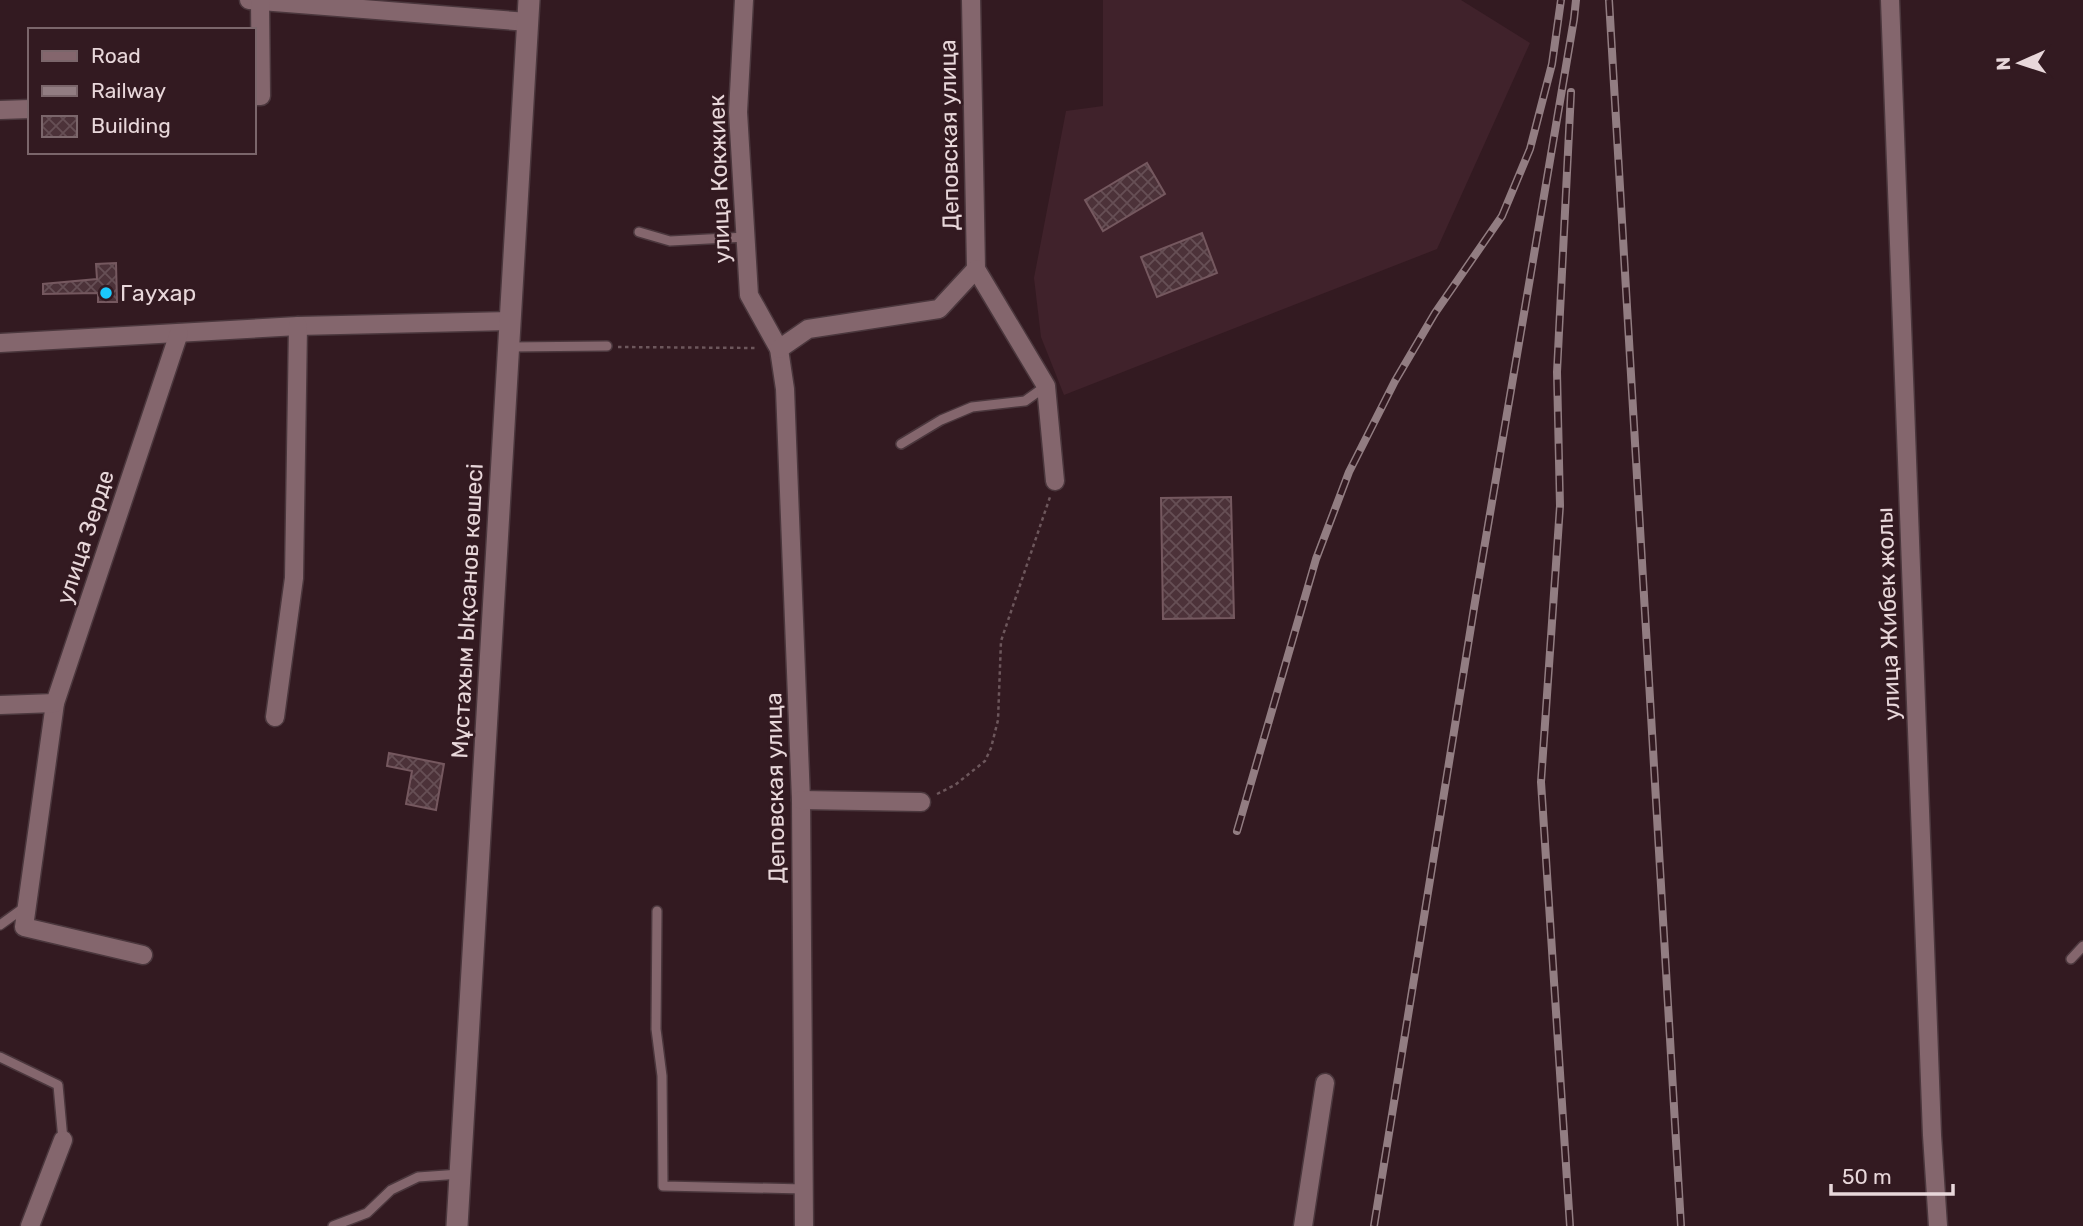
<svg xmlns="http://www.w3.org/2000/svg" width="2083" height="1226" font-family="Rubik,sans-serif">
  <style>
    .built { fill: #40222b }
    .building { fill: url(#building-cross-hatch); stroke: #75585f; stroke-width: 2 }
    .lines { fill: none; stroke-linecap: round; stroke-linejoin: round }
    .service-casing { stroke: #4b373d; stroke-width: 12 }
    .minor-casing { stroke: #4b373d; stroke-width: 21 }
    .secondary-casing { stroke: #4b373d; stroke-width: 24 }
    .path { stroke: #6d575c; stroke-width: 2.5; stroke-dasharray: 3.5 3.5; stroke-linecap: butt }
    .service { stroke: #84666d; stroke-width: 9 }
    .minor { stroke: #84666d; stroke-width: 18 }
    .secondary { stroke: #84666d; stroke-width: 21 }
    .rail-casing { stroke: #927d82; stroke-width: 8 }
    .rail { stroke: #331a21; stroke-width: 5; stroke-dasharray: 16; stroke-linecap: butt }
    .poi-dot { fill: #1bc9fc; stroke: #331a21; stroke-width: 2.5 }
    .labels { text-anchor: middle; stroke-width: 5; stroke-linejoin: round; paint-order: stroke }
    .street-label { font-size: 23px; fill: #e8d7da; stroke: #331a21 }
    .poi-label { font-size: 23px; fill: #e8d7da; stroke: #331a21; text-anchor: start }
  </style>
  <defs>
    <pattern id="building-cross-hatch" width="8" height="8" patternUnits="userSpaceOnUse" patternTransform="scale(1.75)"><rect width="8" height="8" fill="#4c3239"/><path d="M0 0l8 8M0 8l8-8" fill="none" stroke="#664f55"/></pattern>
  </defs>
  <rect width="100%" height="100%" fill="#331a21"/>
  <!-- built -->
  <path class="built" d="M1103,0h358l69,43 -93,206 -373,146 -23,-58 -7,-59 32,-167 37,-5z"/>
  <!-- building -->
  <g class="building">
    <path d="M1147,163l18,31 -62,37 -18,-31z"/>
    <path d="M1202,233l15,40 -60,24 -16,-40z"/>
    <path d="M116,263l1,39h-19v-9l-55,1v-10l54,-5 -1,-15z"/>
    <path d="M1231,497l3,121 -71,1 -2,-121z"/>
    <path d="M389,753l55,11 -8,46 -30,-6 6,-33 -25,-5z"/>
  </g>
  <g class="lines">
    <!-- service casing -->
    <g class="service-casing">
      <g id="service">
        <path d="M639,232l31,9 76,-4"/>
        <path d="M510,347l97,-1"/>
        <path d="M901,444l40,-24 31,-13 53,-6 21,-15"/>
        <path d="M657,911l-1,118 6,47 1,110 141,3"/>
        <path d="M0,925l25,-18"/>
        <path d="M2071,959l12,-13"/>
        <path d="M0,1057l58,28 5,55"/>
        <path d="M333,1226l34,-13 24,-23 27,-13 42,-3"/>
      </g>
    </g>
    <!-- minor casing -->
    <g class="minor-casing">
      <g id="minor">
        <path d="M249,0l279,22"/>
        <path d="M744,0l-6,112 11,183 30,54 6,40 16,411 3,426"/>
        <path d="M971,0l5,269 70,117 9,95"/>
        <path d="M1890,0l42,1135 6,91"/>
        <path d="M254,96h7l-1,-95"/>
        <path d="M0,110l30,-1"/>
        <path d="M0,343l298,-17 212,-5"/>
        <path d="M779,349l29,-20 131,-20 37,-40"/>
        <path d="M55,703l-31,224 119,28"/>
        <path d="M0,705l55,-2 124,-370"/>
        <path d="M275,717l19,-139 4,-252"/>
        <path d="M801,800l120,2"/>
        <path d="M30,1226l33,-86"/>
        <path d="M1303,1226l22,-143"/>
      </g>
    </g>
    <!-- secondary casing -->
    <g class="secondary-casing">
      <path id="secondary" d="M457,1226l72,-1226"/>
    </g>
    <!-- path -->
    <g class="path">
      <path d="M618,347l140,1"/>
      <path d="M937,794l18,-9 30,-24 6,-13 7,-28 3,-79 49,-144"/>
    </g>
    <!-- service -->
    <use href="#service" class="service"/>
    <!-- minor -->
    <use href="#minor" class="minor"/>
    <!-- secondary -->
    <use href="#secondary" class="secondary"/>
    <!-- rail casing -->
    <g class="rail-casing">
      <g id="rail">
        <path d="M1609,0l72,1226"/>
        <path d="M1237,831l79,-272 33,-87 46,-91 40,-68 67,-97 28,-67 22,-85 9,-64"/>
        <path d="M1374,1226l100,-618 100,-589 2,-19"/>
        <path d="M1570,1226l-29,-444 19,-276 -3,-134 14,-280"/>
      </g>
    </g>
    <!-- rail -->
    <use href="#rail" class="rail"/>
  </g>
  <!-- markers -->
  <circle class="poi-dot" cx="106" cy="293" r="7"/>
  <g class="labels">
    <!-- street labels -->
    <g class="street-label">
      <text transform="translate(949 135) rotate(-91)" y="8">Деповская улица</text>
      <text transform="translate(719 179) rotate(-92)" y="8">улица Кокжиек</text>
      <text transform="translate(85 537) rotate(-72)" y="8">улица Зерде</text>
      <text transform="translate(467 611) rotate(-87)" y="8">Мұстахым Ықсанов көшесі</text>
      <text transform="translate(1888 614) rotate(-92)" y="8">улица Жибек жолы</text>
      <text transform="translate(775 788) rotate(-91)" y="8">Деповская улица</text>
    </g>
    <!-- poi labels -->
    <g class="poi-label">
      <text x="120" y="301">Гаухар</text>
    </g>
  </g>
  <!-- legend -->
  <rect x="28" y="28" width="228" height="126" fill="#331a21" stroke="#7b666b" stroke-width="2"/>
  <rect x="42" y="51" width="35" height="10" fill="#84666d" stroke="#7b666b" stroke-width="2"/>
  <text x="91" y="63" font-size="21" fill="#e8d7da">Road</text>
  <rect x="42" y="86" width="35" height="10" fill="#927d82" stroke="#7b666b" stroke-width="2"/>
  <text x="91" y="98" font-size="21" fill="#e8d7da">Railway</text>
  <rect x="42" y="116" width="35" height="21" fill="url(#building-cross-hatch)" stroke="#7b666b" stroke-width="2"/>
  <text x="91" y="133" font-size="21" fill="#e8d7da">Building</text>
  <!-- north arrow -->
  <g transform="translate(2020 63) rotate(267)" stroke="#331a21" stroke-width="5" paint-order="stroke">
  <path d="M0-5L12 26L0 18L-12 26Z" fill="#e8d7da"/>
  <text y="-10" font-size="19" font-weight="bold" text-anchor="middle" fill="#e8d7da">N</text>
  </g>
  <!-- scale -->
  <path d="M1831 1184v10h122v-10" fill="none" stroke="#e8d7da" stroke-width="3.5"/>
  <text x="1842" y="1184" font-size="21" fill="#e8d7da" stroke="#331a21" stroke-width="5" paint-order="stroke">50 m</text>
</svg>
